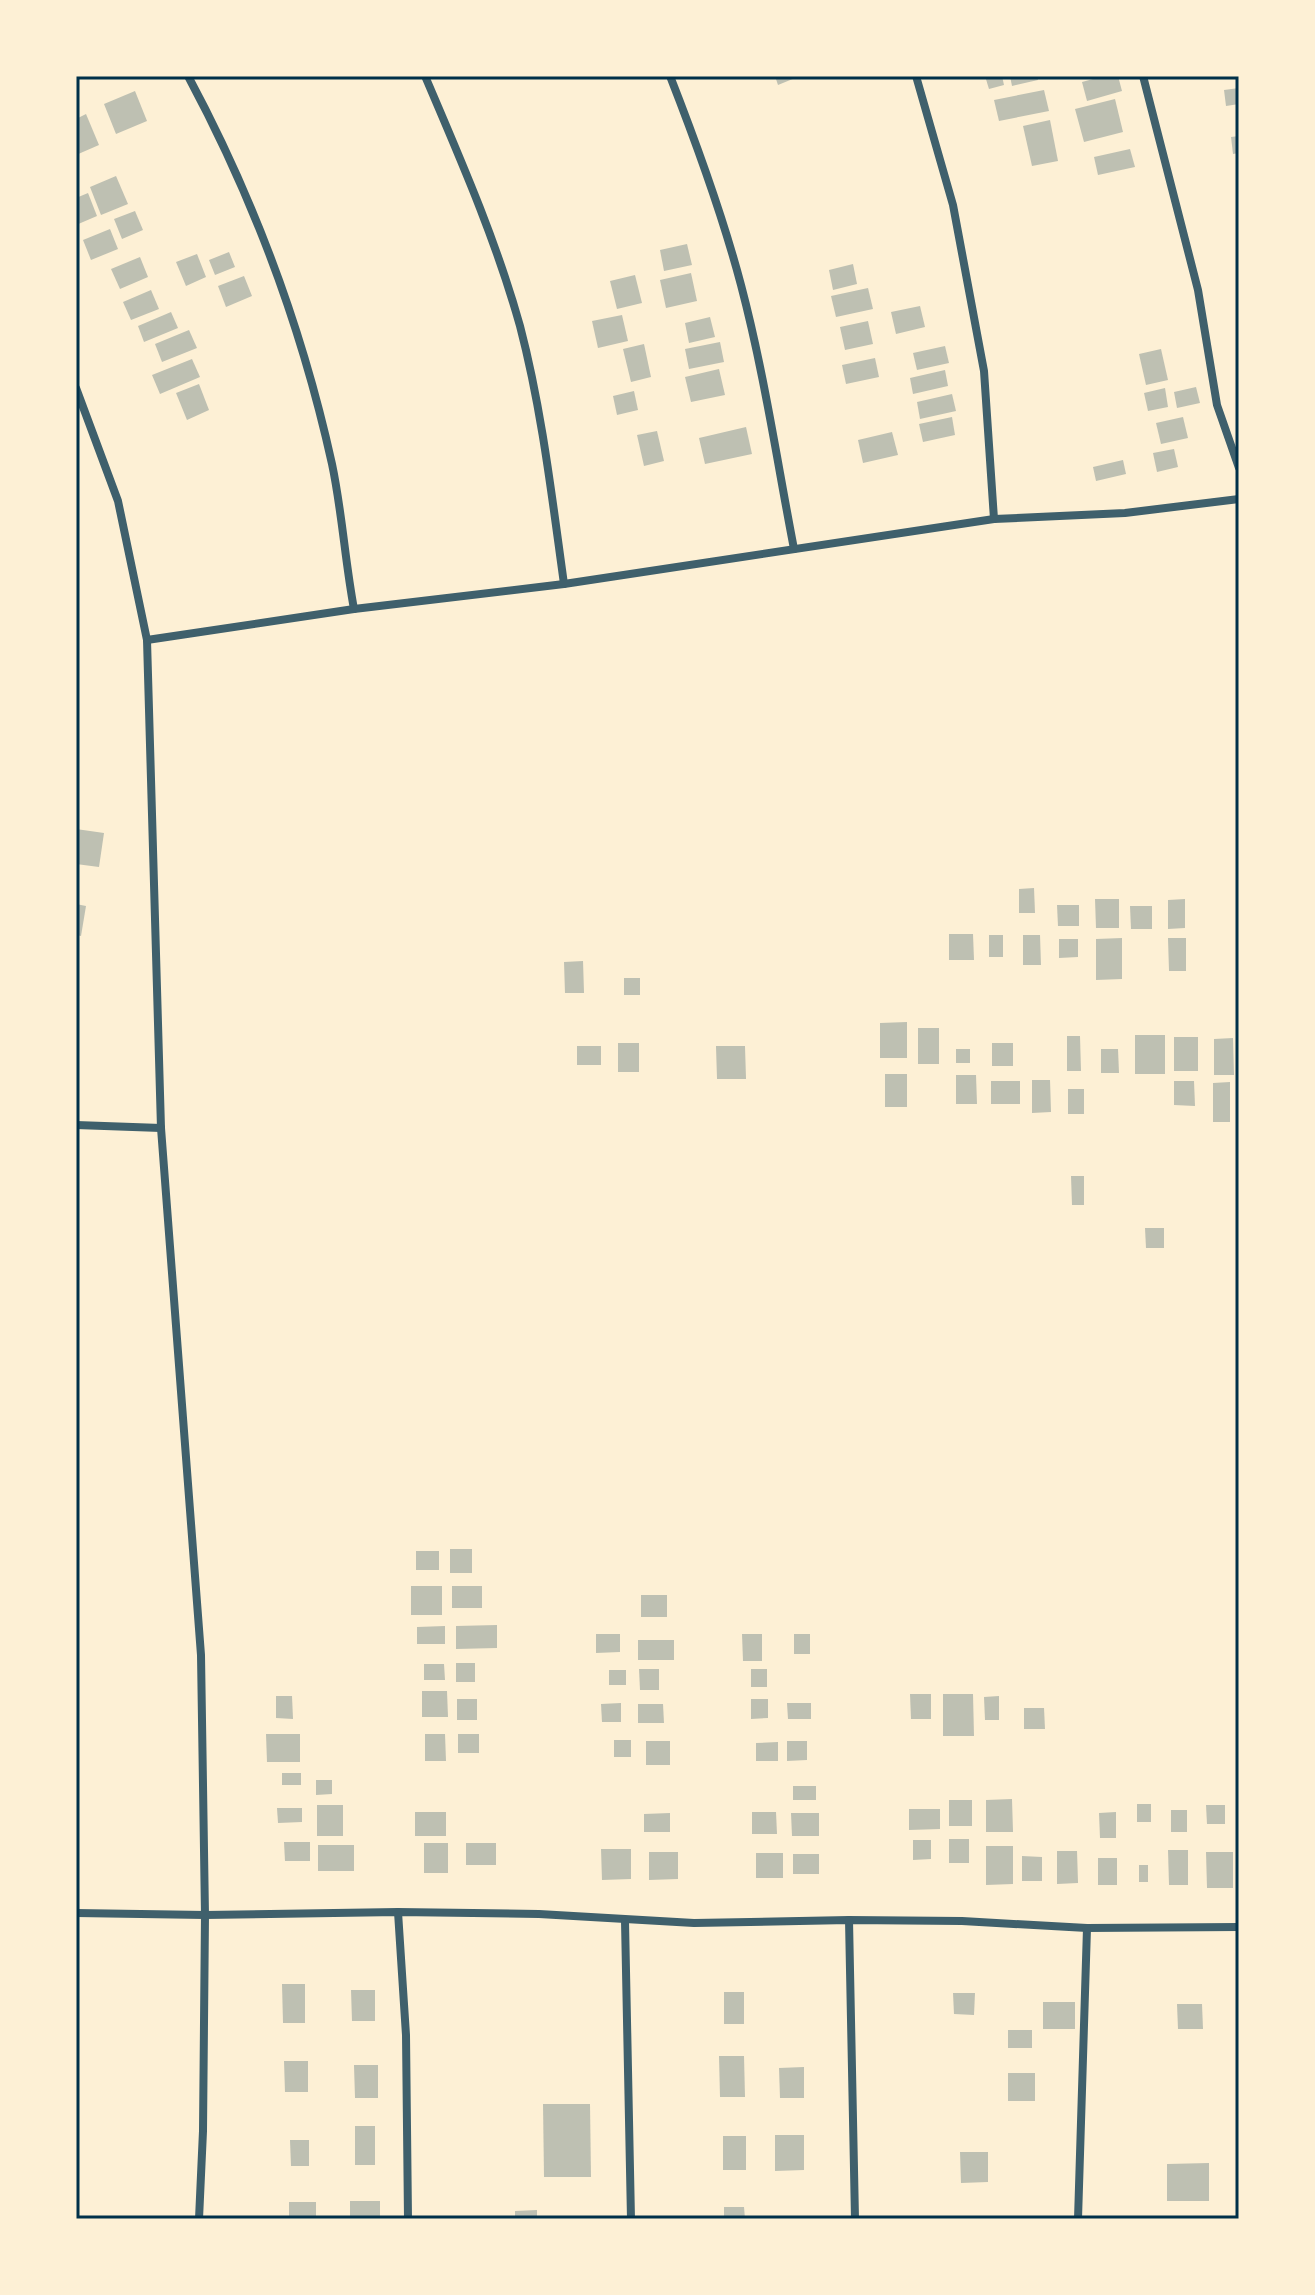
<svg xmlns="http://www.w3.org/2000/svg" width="1315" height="2295" font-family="Figtree,sans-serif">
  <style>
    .building { fill: #bec0b2 }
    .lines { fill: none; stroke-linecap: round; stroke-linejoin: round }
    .minor { stroke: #3f606c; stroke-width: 8 }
    .neatline { fill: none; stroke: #003049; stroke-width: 3 }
  </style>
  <rect width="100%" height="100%" fill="#fdf0d5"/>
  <!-- building -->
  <g class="building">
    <path d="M775,76h25l-22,9z"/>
    <path d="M985,76h17l2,9 -15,4z"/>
    <path d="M1010,76h27l1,4 -26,6z"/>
    <path d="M1104,76h14l4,15 -35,10 -5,-19z"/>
    <path d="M1239,88v16l-13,2 -2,-16z"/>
    <path d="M1044,90l5,21 -50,10 -5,-21z"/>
    <path d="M135,91l12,30 -31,13 -12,-30z"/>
    <path d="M1115,99l8,33 -39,10 -9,-33z"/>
    <path d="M86,114l13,31 -23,10v-36z"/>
    <path d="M1050,120l8,41 -26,5 -9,-40z"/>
    <path d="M1239,136v17l-6,1 -2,-17z"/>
    <path d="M1130,149l5,18 -37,8 -4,-18z"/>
    <path d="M116,176l12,28 -27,11 -11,-28z"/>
    <path d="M88,193l9,23 -21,9v-27z"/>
    <path d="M135,211l8,19 -21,9 -8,-20z"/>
    <path d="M110,229l8,20 -27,11 -8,-20z"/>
    <path d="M687,244l5,21 -28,6 -4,-21z"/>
    <path d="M229,252l6,15 -20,8 -6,-15z"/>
    <path d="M197,254l9,23 -20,9 -10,-24z"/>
    <path d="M140,257l8,20 -28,12 -9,-20z"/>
    <path d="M853,264l4,20 -24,6 -4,-20z"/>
    <path d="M691,273l6,28 -31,7 -6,-28z"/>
    <path d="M635,275l7,28 -25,6 -7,-28z"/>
    <path d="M244,276l8,20 -26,11 -8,-21z"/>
    <path d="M868,288l5,21 -37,8 -5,-21z"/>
    <path d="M151,290l8,19 -28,11 -8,-18z"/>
    <path d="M920,306l5,21 -29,7 -5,-22z"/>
    <path d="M171,312l7,16 -34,14 -6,-16z"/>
    <path d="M622,315l6,26 -30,7 -6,-27z"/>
    <path d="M710,317l5,20 -26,6 -4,-20z"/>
    <path d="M868,321l5,23 -28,6 -5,-23z"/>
    <path d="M189,330l8,18 -35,14 -7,-18z"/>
    <path d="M720,342l4,20 -35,7 -4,-20z"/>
    <path d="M644,344l7,33 -20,5 -8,-33z"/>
    <path d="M945,346l4,17 -32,7 -4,-17z"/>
    <path d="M1161,349l7,31 -22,5 -7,-31z"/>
    <path d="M875,358l4,19 -33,7 -4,-19z"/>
    <path d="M192,359l8,18 -40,17 -8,-19z"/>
    <path d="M719,369l6,26 -34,7 -6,-25z"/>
    <path d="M945,370l3,16 -35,8 -3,-16z"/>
    <path d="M199,384l10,26 -22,10 -11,-27z"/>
    <path d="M1196,387l4,16 -23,5 -3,-16z"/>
    <path d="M1165,388l3,19 -20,4 -4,-18z"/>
    <path d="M634,391l4,19 -21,5 -4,-19z"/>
    <path d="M952,394l4,17 -36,8 -3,-17z"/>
    <path d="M952,417l3,18 -32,7 -4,-18z"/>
    <path d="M1183,417l5,21 -27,6 -5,-21z"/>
    <path d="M746,427l6,27 -47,10 -6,-26z"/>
    <path d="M657,431l7,30 -20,5 -7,-31z"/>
    <path d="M892,432l6,23 -35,8 -5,-23z"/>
    <path d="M1174,449l4,18 -21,5 -4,-19z"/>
    <path d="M1123,460l3,14 -30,7 -3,-14z"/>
    <path d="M76,829l28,4 -5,34 -23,-3z"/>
    <path d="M1034,888l1,25h-16v-24z"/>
    <path d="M1095,899h24v29h-23z"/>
    <path d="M1185,899v29l-17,1v-29z"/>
    <path d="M76,904l10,2 -5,30 -5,-1z"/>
    <path d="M1057,905h22v21h-21z"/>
    <path d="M1130,906h22v23h-21z"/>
    <path d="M949,934h24l1,26h-25z"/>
    <rect x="989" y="935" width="14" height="22"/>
    <path d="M1023,935h17l1,30h-18z"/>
    <path d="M1122,938v41l-26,1v-41z"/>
    <path d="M1168,938h18v33h-17z"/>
    <path d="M1059,939h19v18l-19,1z"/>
    <path d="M583,961l1,32h-19l-1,-31z"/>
    <rect x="624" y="978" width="16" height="17"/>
    <path d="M907,1022v36h-27v-35z"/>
    <rect x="918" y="1028" width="21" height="36"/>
    <rect x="1135" y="1035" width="30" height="39"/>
    <path d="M1067,1036h13l1,35h-14z"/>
    <rect x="1174" y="1037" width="24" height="34"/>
    <path d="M1233,1038l1,37h-20v-36z"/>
    <rect x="618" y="1043" width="21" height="29"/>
    <rect x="992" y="1043" width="21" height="23"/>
    <rect x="577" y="1046" width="24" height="19"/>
    <path d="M716,1046h29l1,33h-29z"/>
    <rect x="956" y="1049" width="14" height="14"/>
    <path d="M1101,1049h17l1,24h-18z"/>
    <rect x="885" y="1074" width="22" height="33"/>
    <path d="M956,1075h20l1,29h-21z"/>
    <path d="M1032,1080h18l1,32 -19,1z"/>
    <rect x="991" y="1081" width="29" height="23"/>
    <path d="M1174,1081h20l1,25 -21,-1z"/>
    <path d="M1230,1082v40h-17v-39z"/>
    <rect x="1068" y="1089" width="16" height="25"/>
    <path d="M1071,1176h13v29h-12z"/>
    <path d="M1145,1228h19v20h-18z"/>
    <rect x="450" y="1549" width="22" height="24"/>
    <rect x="416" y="1551" width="23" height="19"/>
    <rect x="411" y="1586" width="31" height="29"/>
    <rect x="452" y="1586" width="30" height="22"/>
    <rect x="641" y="1595" width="26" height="22"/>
    <path d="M497,1625v23l-41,1v-23z"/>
    <path d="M445,1626v18h-28v-17z"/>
    <path d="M596,1634h24v18l-24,1z"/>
    <path d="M742,1634h20v27h-19z"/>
    <rect x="794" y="1634" width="16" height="20"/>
    <rect x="638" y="1640" width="36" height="20"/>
    <rect x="456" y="1663" width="19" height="19"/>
    <path d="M424,1664h20l1,16h-21z"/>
    <path d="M639,1669h20v21h-19z"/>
    <rect x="751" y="1669" width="16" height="18"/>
    <rect x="609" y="1670" width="17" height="15"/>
    <path d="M422,1691h25l1,26h-26z"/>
    <path d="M910,1694h21v25h-20z"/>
    <path d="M943,1694h30l1,42h-31z"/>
    <path d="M276,1696h16l1,23 -17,-1z"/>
    <path d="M999,1696v24h-14l-1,-23z"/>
    <rect x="457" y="1699" width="20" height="21"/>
    <path d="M751,1699h17v19l-17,1z"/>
    <path d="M621,1703v19h-19l-1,-18z"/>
    <path d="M787,1703h24v16h-23z"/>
    <path d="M638,1704h25l1,19h-26z"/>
    <path d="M1024,1708h20l1,21h-21z"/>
    <path d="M266,1734h34v28h-33z"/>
    <path d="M425,1734h20l1,27h-21z"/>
    <rect x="458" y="1734" width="21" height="19"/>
    <rect x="614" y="1740" width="17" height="17"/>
    <rect x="646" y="1741" width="24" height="24"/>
    <path d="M787,1741h20v19l-20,1z"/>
    <path d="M778,1742v19h-22v-18z"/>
    <rect x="282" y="1773" width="19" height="12"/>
    <path d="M316,1780h16v14l-16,1z"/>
    <rect x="793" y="1786" width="23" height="14"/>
    <path d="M1012,1799l1,33h-27v-32z"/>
    <rect x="949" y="1800" width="23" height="26"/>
    <rect x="1137" y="1804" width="14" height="18"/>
    <rect x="317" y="1805" width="26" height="31"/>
    <path d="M1206,1805h19v19h-18z"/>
    <path d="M277,1808h25v14l-24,1z"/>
    <path d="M909,1809h31v20l-31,1z"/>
    <rect x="1171" y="1810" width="16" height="22"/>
    <rect x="415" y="1812" width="31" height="24"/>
    <path d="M752,1812h24l1,22h-25z"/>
    <path d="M1116,1812v26h-16l-1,-25z"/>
    <path d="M670,1813v19h-26v-18z"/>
    <path d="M791,1813h28v23h-27z"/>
    <rect x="949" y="1839" width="20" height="24"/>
    <path d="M913,1840h18v19l-18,1z"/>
    <path d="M284,1842h26v19h-25z"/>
    <rect x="424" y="1843" width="24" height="30"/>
    <rect x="466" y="1843" width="30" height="22"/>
    <rect x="318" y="1845" width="36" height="26"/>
    <path d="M986,1846h27v38l-27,1z"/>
    <path d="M601,1849h30v30l-29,1z"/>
    <path d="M1168,1850h20v35h-19z"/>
    <path d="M1057,1851h20l1,32 -21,1z"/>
    <path d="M649,1852h29v27l-29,1z"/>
    <path d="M1206,1852h27v36h-26z"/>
    <rect x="756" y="1853" width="27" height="25"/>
    <rect x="793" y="1854" width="26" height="20"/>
    <path d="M1022,1856l20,1v24h-20z"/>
    <rect x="1098" y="1858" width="19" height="27"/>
    <rect x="1139" y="1865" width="9" height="17"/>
    <path d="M282,1984h23v39h-22z"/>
    <path d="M351,1990h24v31h-23z"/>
    <rect x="724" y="1992" width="20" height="32"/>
    <path d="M953,1993h22l-1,22 -20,-1z"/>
    <rect x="1043" y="2002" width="32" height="27"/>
    <path d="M1177,2004h25l1,25h-25z"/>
    <rect x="1008" y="2030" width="24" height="18"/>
    <path d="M719,2056h25l1,41h-25z"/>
    <path d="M284,2061h24v31h-23z"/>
    <path d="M354,2065h24v33h-23z"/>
    <path d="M804,2067v31h-24l-1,-30z"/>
    <rect x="1008" y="2073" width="27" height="28"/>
    <path d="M543,2104h47l1,73h-47z"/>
    <rect x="355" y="2126" width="20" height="39"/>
    <path d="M775,2135h29v35l-29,1z"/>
    <rect x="723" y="2136" width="23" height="34"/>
    <path d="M290,2140h19v26h-18z"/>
    <path d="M960,2152h28v30l-27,1z"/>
    <path d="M1209,2163v38h-42v-37z"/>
    <rect x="350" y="2201" width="30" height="18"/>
    <rect x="289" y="2202" width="27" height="17"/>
    <path d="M724,2207h20l1,12h-21z"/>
    <path d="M537,2210v9h-22v-8z"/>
  </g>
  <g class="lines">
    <!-- minor -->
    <g class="minor">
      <path d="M188,76c66,123 114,252 144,388 10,47 13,97 22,145"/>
      <path d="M425,76c35,82 71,164 95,250 22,84 32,172 44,258"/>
      <path d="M670,76c27,69 52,137 71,209 23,87 36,176 53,264"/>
      <path d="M916,76l37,129 31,166 10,148"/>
      <path d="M1143,76l55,214 19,115 22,63"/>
      <path d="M76,388l42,113 29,139 14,488 -85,-3"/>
      <path d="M147,640l207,-31 210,-25 430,-65 131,-6 114,-14"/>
      <path d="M161,1128l40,527 4,260 -2,216 -4,88"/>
      <path d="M398,1912l8,123 2,184"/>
      <path d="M76,1913l129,2 193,-3 141,2 155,9 155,-3 113,1 125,7 152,-1"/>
      <path d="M849,1920l6,299"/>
      <path d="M625,1921l6,298"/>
      <path d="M1078,2219l9,-291"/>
    </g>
  </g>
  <!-- border -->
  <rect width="1315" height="2295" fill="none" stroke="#fdf0d5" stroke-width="156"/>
  <rect x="78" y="78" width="1159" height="2139" class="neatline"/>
</svg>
